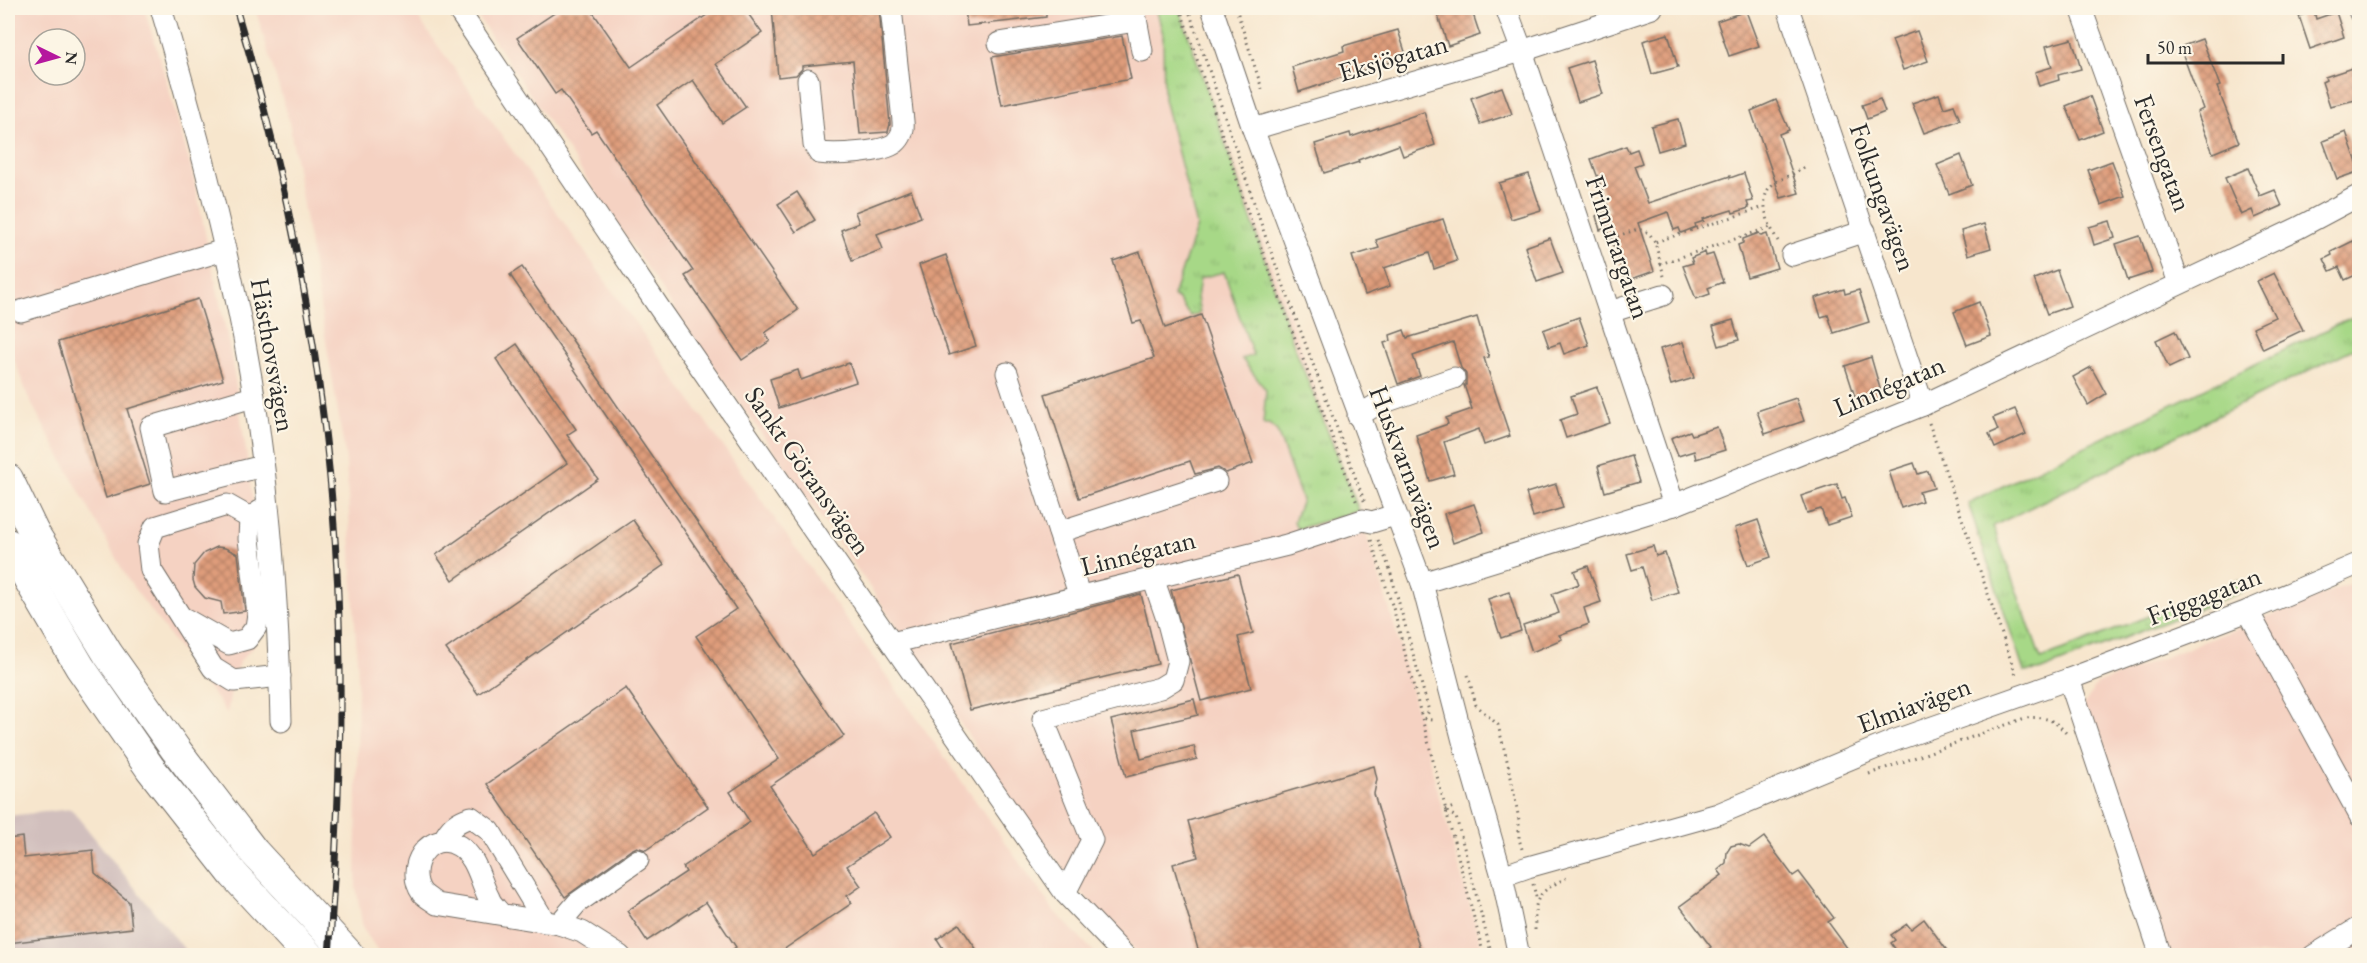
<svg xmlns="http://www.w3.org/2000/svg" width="2367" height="963" font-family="'EB Garamond',serif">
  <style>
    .built { fill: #f5d2c2; fill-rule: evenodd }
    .industrial { fill: #d1bfbd }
    .grass { fill: url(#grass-tufts); stroke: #698259; stroke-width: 1.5 }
    .building { fill: url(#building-cross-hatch) }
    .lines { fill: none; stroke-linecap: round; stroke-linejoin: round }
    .minor-casing { stroke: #726c64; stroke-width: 23 }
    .highway-casing { stroke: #726c64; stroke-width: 32 }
    .path { stroke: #726c64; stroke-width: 3; stroke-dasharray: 1.5 4.5; stroke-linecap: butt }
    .minor { stroke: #fff; stroke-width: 21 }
    .highway { stroke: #fff; stroke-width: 30 }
    .rail-casing { stroke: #2b2b2b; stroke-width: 7 }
    .rail { stroke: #fcf5e5; stroke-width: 4.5; stroke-dasharray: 14; stroke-linecap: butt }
    .labels { text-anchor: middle; stroke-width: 4.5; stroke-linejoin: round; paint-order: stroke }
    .street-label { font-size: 27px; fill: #2b2b2b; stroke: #fcf5e5 }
  </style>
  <defs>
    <pattern id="grass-tufts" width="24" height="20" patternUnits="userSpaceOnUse" patternTransform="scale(1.5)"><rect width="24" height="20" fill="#a7d887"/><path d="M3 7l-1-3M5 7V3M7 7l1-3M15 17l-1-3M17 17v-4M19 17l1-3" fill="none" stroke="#90ba75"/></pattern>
    <pattern id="building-cross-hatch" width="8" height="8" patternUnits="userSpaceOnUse" patternTransform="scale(1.5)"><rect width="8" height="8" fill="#df9d7b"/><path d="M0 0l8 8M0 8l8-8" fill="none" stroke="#b58065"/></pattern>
  </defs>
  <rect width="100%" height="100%" fill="#fcf5e5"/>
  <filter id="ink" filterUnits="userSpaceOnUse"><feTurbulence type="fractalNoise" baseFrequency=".0167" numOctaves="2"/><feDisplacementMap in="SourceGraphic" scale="12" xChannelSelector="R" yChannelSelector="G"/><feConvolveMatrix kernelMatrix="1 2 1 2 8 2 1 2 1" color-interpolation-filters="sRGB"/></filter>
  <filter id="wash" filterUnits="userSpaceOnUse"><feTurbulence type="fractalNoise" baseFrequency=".008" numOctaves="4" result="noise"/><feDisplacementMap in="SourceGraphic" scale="24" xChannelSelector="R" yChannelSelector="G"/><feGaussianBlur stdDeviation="1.35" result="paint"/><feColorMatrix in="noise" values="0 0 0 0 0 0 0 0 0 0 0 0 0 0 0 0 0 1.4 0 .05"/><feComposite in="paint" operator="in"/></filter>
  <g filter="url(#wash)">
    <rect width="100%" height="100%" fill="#f7e6cd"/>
    <!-- built -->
    <g class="built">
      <path d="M8,8h136l19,61 29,102 39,184 16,102 12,93 -5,96 -14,15 -6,13 -7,39 -99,-133 -99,-181 -21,-56zM39,39h36v36h-36z"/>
      <path d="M255,8h156l643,903 43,44h-716l-18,-26 -7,-42 2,-210 -12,-217 -57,-339z"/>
      <path d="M472,8h708l179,503 37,120 45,173 43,151h-344l-53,-56 -66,-85 -158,-237 -165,-233z"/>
      <path d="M2359,580v375h-192l-85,-247 15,-24z"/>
    </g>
    <!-- industrial -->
    <path class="industrial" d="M71,809l118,146h-181v-139z"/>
    <!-- grass -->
    <g class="grass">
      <path d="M1156,8h23l116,340 64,163 -62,18 -3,-8 8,-21 -25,-69 -8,-7h-6l3,-34 -24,-31 11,-4 -29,-83 -24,6 -3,20 3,15 -10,3 -11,-16 -6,-4 24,-70 -33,-127 -1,-65z"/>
      <path d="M2359,314v32l-366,180 48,133 198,-79 5,11 -205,80 -15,1 -56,-169z"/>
    </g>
    <g id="blocks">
      <!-- building -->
      <g class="building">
        <path d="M562,8h28l41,59 86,-59h27l18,25 -46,31 30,43 -24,16 -29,-43 -36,25 141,205 -33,23 5,8 -28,19 -57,-84 8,-5 -97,-141 -5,3 -30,-43 -6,4 -38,-56z"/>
        <path d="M772,8h107l11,116 -2,8 -28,2 -7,-73 -51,5v3l-6,6 -18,2z"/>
        <path d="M965,8h81v9l-79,9z"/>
        <path d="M1463,8h8l9,27 -32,11 -10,-30z"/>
        <path d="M1746,11l13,35 -30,10 -12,-35z"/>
        <path d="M2314,11l2,8 20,-7 8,25 -34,12 -11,-33z"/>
        <path d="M1398,30l9,28 -28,7 -80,27 -7,-25 52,-16 -1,-5z"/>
        <path d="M1917,31l11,30 -25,9 -11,-30z"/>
        <path d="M1668,34l10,33 -26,7 -9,-33z"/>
        <path d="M1122,36l9,43 -129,26 -10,-48z"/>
        <path d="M2072,39l9,30 -23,6 1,5 -20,6 -4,-14 17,-5 -6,-21z"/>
        <path d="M2202,39l18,47 -3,1 22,55 -26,11 -16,-41 6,-3 -23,-62z"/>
        <path d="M1592,60l11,34 -25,8 -11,-34z"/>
        <path d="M2355,67l5,14v18l-30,7 -8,-24 4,-2 -1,-3z"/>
        <path d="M1502,87l10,27 -32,10 -9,-26z"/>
        <path d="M1939,94l5,14 10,-3 6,15 -36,13 -12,-30z"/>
        <path d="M2090,96l13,35 -23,9 -14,-34z"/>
        <path d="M1880,99l5,13 -18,7 -5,-14z"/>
        <path d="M1776,100l13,30 -10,4 20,59 -18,5 -30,-87z"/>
        <path d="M1424,112l11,33 -32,11 -4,-11 -41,15 1,2 -35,11 -9,-29 35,-11 1,4z"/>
        <path d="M1678,119l7,24 -27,8 -7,-25z"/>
        <path d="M2346,132l14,39 -23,8 -14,-38z"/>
        <path d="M1626,146l3,6 8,-3 5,14 -8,3 14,37 82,-27v2l14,-5 9,28 -6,1 2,6 -16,5 -1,-3 -29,9 1,2 -9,3 1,3 -15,6 -2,-5 -5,2 -6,-18 -30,11 16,48 -28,10 -19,-53 -7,2 -4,-14 14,-5 -19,-52z"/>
        <path d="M1961,155l11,30 -23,9 -12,-29z"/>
        <path d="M2112,161l13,35 -24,9 -13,-35z"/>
        <path d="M2248,168l12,28 15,-6 7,16 -27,12 -3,-8 -11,5 -16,-37z"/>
        <path d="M1529,174l12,36 -30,9 -12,-36z"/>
        <path d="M911,190l10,27 -44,17 6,15 -31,12 -11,-31 18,-7 -4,-11z"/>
        <path d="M797,192l18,28 -19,12 -18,-28z"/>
        <path d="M1443,219l14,42 -23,8 -5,-16 -45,15 6,18 -25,9 -13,-39 27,-8 -3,-8z"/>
        <path d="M2110,221l5,17 -21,7 -5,-18z"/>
        <path d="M1984,224l7,24 -23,7 -7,-24z"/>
        <path d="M1759,233l2,3 6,-2 10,34 -30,9 -9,-32 5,-2v-4z"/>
        <path d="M2140,236l12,36 -24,8 -12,-36z"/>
        <path d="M1550,238l13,35 -26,9 -12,-35z"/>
        <path d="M2353,241l7,12v20l-15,7 -6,-13 -9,4 -6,-12 8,-4 -1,-3z"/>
        <path d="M1140,252l25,76 36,-13 52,148 -27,10 -8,-5 -23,6 -5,-13 -111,37 -34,-104 109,-36 -13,-37 -8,2 -20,-62z"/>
        <path d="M1705,252l1,4 7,-2 10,28 -15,6 2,6 -14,5 -13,-33 10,-3 -2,-5z"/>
        <path d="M946,255l30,91 -27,9 -30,-90z"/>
        <path d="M522,267l322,469 -74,50 45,67 59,-40 16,24 -43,29 14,20 -14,10 5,7 -78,53h-51l13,-9 -30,-45 -59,39 -20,-30 59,-39 -3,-5 67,-45 -20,-30 49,-33 -83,-123 40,-27 -10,-15 1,-1 -217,-318z"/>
        <path d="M2057,270l13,36 -23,8 -13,-35z"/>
        <path d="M2274,273l29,57 -40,19 -10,-22 22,-10 -18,-36z"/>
        <path d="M1844,289l1,5 14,-4 10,32 -35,11 -6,-18 -7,2 -6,-19z"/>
        <path d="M198,299l25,81 -96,29 23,75 -44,14 -48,-156z"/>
        <path d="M1979,302l12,34 -24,9 -13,-33z"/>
        <path d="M1477,317l12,40 -5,1 26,78 -26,9 -5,-16 -35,13 10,32 -24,7 -14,-46 32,-11 -2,-6 26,-9 -8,-24h2v-11l-5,-6 -8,-26 -40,14 7,20 -22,8 -14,-41 7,-2 -1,-6 14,-5 3,8z"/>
        <path d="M1579,317l10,28 -25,9 -4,-11 -11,4 -6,-17z"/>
        <path d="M1733,320l6,20 -20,6 -6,-20z"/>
        <path d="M2175,331l13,28 -19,9 -13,-28z"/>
        <path d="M1683,342l11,36 -23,7 -11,-36z"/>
        <path d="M517,344l59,85 -9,6 31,44 -145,101 -17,-25 131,-92 -71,-104z"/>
        <path d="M1871,357l10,35 -25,8 -11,-34z"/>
        <path d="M849,363l7,19 -77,26 -9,-29 28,-9 3,10z"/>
        <path d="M2091,367l15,27 -18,11 -15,-28z"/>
        <path d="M1597,387l13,36 -44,15 -6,-18 17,-6 -6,-18z"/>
        <path d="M1796,398l8,23 -39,13 -8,-23z"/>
        <path d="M2015,409l11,25 -31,14 -6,-14 9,-4 -5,-12z"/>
        <path d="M1717,427l8,23 -29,9 -2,-8 -16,5 -7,-18 19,-7 2,4z"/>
        <path d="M1631,456l8,26 -34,10 -7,-26z"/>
        <path d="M1914,463l4,11 10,-3 6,17 -15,4 3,9 -21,7 -12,-37z"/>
        <path d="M1556,484l7,24 -30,9 -7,-24z"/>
        <path d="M1837,484l5,15 3,-1 7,19 -25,8 -6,-16 -14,4 -6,-17z"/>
        <path d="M1474,504l10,28 -31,11 -9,-29z"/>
        <path d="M633,520l31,45 -186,129 -32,-45z"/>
        <path d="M1758,520l13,37 -23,8 -13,-37z"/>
        <path d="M1653,546l3,10 9,-3 13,39 -26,8 -10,-33 -10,3 -5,-16z"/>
        <path d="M217,547l8,1 13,6 7,57 -22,3 -2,-12 -16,-4 -10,-11 -2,-7 1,-15 10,-12z"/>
        <path d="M1588,566l13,36 -17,6 5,16 -30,11 3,4 -30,13 -9,-27 36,-12 -7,-19 27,-10 -5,-13z"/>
        <path d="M1238,574l15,59 -15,4 13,51 -50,13 -30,-111z"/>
        <path d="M1509,592l12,39 -20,7 -13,-39z"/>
        <path d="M1141,594l17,70 -188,46 -18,-67z"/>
        <path d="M626,688l82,119 -62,43 -9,-3 -6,3 -66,47 -78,-113z"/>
        <path d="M1194,699l4,16 -64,15 7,29 53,-13 3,13 -71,18 -15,-57z"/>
        <path d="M1374,766l3,13 -3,15 48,162h-222l-27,-92 25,-7 -10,-36z"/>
        <path d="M22,837l2,21 69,-8 2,23 34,29 3,26 -124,15v-104z"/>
        <path d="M1764,837l29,39 6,-4 35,46 -6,4 25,34h-153l11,-9 -31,-41 42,-31 -4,-5 8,-7 1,-11 4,-6 8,-2 10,4z"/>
        <path d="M1924,919l27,37h-51l-9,-13 4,-3 -4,-5 16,-11 4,5z"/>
        <path d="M959,924l22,32h-33l-11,-17z"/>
      </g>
    </g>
  </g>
  <g filter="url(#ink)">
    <use href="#blocks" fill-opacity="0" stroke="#726c64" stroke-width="1.5"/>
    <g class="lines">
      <!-- minor casing -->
      <g class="minor-casing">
        <g id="minor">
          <path d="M161,8c32,108 61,218 83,330 24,126 34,255 37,383"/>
          <path d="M457,8l203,301 405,584 60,63"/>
          <path d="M1134,8l8,43"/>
          <path d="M1212,8l41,121 169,454 41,158 39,135 17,80"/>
          <path d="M1506,8l16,43 152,454"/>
          <path d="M1788,8l135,397"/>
          <path d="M2081,8l98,275"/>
          <path d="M2358,8l2,5"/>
          <path d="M999,43l137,-22"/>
          <path d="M808,80l6,65 5,8c17,2 63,0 76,-10 7,-6 9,-14 8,-22l-12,-113"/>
          <path d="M1253,129l269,-78 130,-43"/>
          <path d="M1792,255l73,-24"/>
          <path d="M21,311l203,-61"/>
          <path d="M1610,312l53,-17"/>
          <path d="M1007,373l73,224"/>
          <path d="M253,397l-102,30 14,64 98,-25"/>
          <path d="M1358,416l18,-11 78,-27"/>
          <path d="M250,518l-23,-13 -72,22 -7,17 3,26 62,98 21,13 46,-5"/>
          <path d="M1059,532l157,-51"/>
          <path d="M1422,583l252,-78 249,-100 375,-177 62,-33"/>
          <path d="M2248,611l112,205"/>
          <path d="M185,619l44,25 18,-5 9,-12 2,-13 -9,-75 1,-21 10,-7"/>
          <path d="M892,643l395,-98 76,-25 9,2 23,-7"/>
          <path d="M2069,679l179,-68 112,-48"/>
          <path d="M443,841c7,-14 14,-20 28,-24l19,14 55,91"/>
          <path d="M1502,876l26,-9 190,-53 175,-73 176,-62 92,277"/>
          <path d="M1065,893l27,-53 -49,-121 117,-31 13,-8 5,-19 -11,-42 -14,-41"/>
          <path d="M500,913c-4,-5 -9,-9 -11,-15 -9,-17 -12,-41 -30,-52 -30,-18 -55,22 -37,47 4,4 11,8 15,11l122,20 23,8 38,24"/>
          <path d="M559,924l18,-21 61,-43"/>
          <path d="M2313,956l47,-29"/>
        </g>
      </g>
      <!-- highway casing -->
      <g class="highway-casing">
        <g id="highway">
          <path d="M8,479l25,52 75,123 68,96 78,102 96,104"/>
          <path d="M8,544l72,123 70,101 84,107 75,81"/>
        </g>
      </g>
      <!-- path -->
      <g class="path">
        <path d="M1180,8l68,205 109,290"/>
        <path d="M1188,8l79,233 98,262"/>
        <path d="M1236,8l26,81"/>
        <path d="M1606,240l32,-11 11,4 6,9"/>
        <path d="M1778,241c-10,-16 -24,-49 0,-60 10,-5 17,-7 26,-14"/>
        <path d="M1660,264l111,-37"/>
        <path d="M1664,276l-9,-34 109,-35"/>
        <path d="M1929,423l88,255"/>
        <path d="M1371,540l23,71 90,345"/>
        <path d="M1378,540l11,27 40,144 -5,9 -2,-2"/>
        <path d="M1468,675l8,30 22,20 12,47 9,48v19l3,10"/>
        <path d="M1424,719l8,1"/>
        <path d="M1869,774l156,-56c19,-2 29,1 41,15"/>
        <path d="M1445,810l9,-3"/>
        <path d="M1447,812l9,5 36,139"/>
        <path d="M1533,884l4,17"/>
        <path d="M1535,930c-1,-33 2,-37 31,-52"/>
      </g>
      <!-- minor -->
      <use href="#minor" class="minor"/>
      <!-- highway -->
      <use href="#highway" class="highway"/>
      <!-- rail casing -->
      <g class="rail-casing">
        <path id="rail" d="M236,8c64,213 102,435 104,659 1,96 -4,193 -11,289"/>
      </g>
      <!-- rail -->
      <use href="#rail" class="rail"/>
    </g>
  </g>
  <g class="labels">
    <!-- street labels -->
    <g class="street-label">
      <text transform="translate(1393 58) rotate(-16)" y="9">Eksjögatan</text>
      <text transform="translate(2163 153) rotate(70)" y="9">Fersengatan</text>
      <text transform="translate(1883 197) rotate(71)" y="9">Folkungavägen</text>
      <text transform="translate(1618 247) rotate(71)" y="9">Frimurargatan</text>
      <text transform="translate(273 355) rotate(80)" y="9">Hästhovsvägen</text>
      <text transform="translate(1889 386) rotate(-23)" y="9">Linnégatan</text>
      <text transform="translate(1408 467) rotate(69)" y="9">Huskvarnavägen</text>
      <text transform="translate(808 471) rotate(55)" y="9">Sankt Göransvägen</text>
      <text transform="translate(1138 553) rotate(-14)" y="9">Linnégatan</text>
      <text transform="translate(2204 596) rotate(-21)" y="9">Friggagatan</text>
      <text transform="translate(1914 705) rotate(-20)" y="9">Elmiavägen</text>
    </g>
  </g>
  <!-- margin -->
  <rect width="2367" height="963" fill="none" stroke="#fcf5e5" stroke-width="30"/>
  <!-- north arrow -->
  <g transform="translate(57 57) rotate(95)"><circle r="28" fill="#fcf5e5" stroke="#a8a49b" stroke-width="1.5"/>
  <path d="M0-4.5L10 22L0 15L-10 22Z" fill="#b5179e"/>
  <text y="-9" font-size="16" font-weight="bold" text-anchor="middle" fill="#2b2b2b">N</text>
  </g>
  <!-- scale -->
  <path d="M2148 54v9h135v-9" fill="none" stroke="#2b2b2b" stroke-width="3"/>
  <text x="2157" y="54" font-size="18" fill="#2b2b2b" stroke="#fcf5e5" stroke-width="4.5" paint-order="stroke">50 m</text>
</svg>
